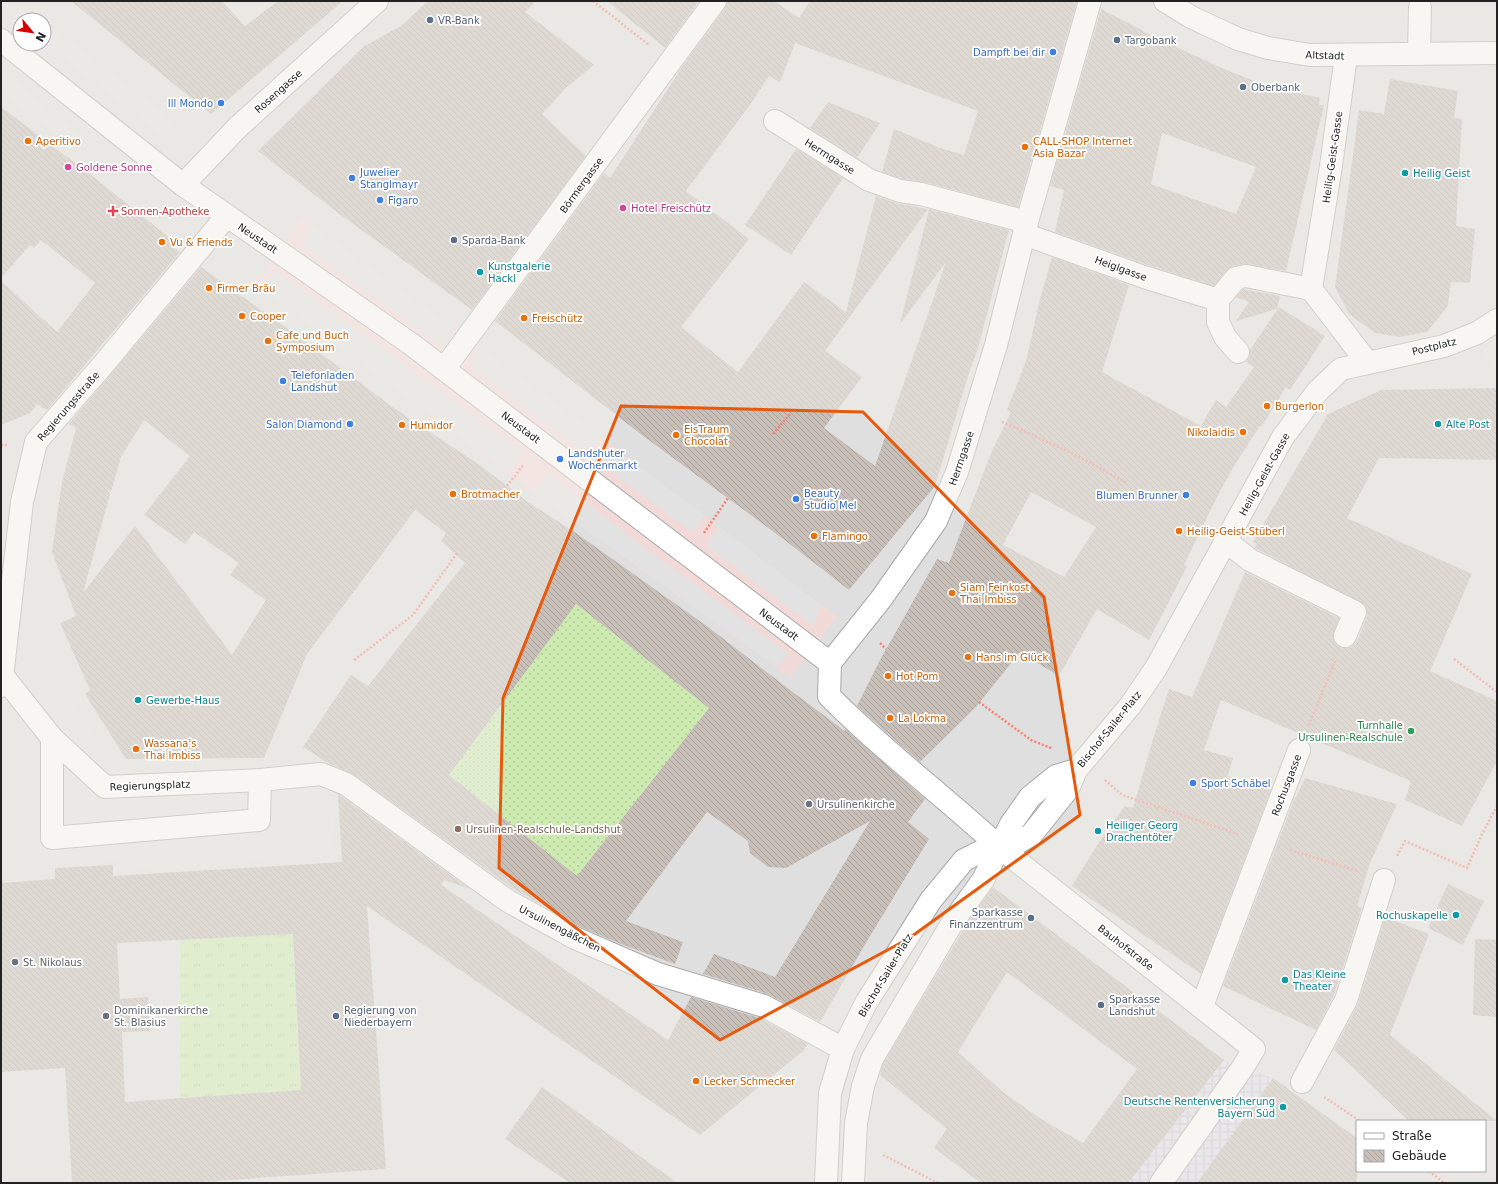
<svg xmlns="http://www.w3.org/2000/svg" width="1498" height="1184" font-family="'DejaVu Sans',sans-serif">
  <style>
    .residential { fill: #e0dfdf; fill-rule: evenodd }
    .commercial { fill: #f2dad9 }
    .grass { fill: url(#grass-tufts) }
    .garden { fill: url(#garden-dots) }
    .parking { fill: #e2e2e2 }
    .plaza { fill: url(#plaza-grid) }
    .building { fill: url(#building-back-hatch); fill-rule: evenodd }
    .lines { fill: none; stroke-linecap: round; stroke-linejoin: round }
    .minor-casing { stroke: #a9a9a9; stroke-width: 24 }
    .path { stroke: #fa8072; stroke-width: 2.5; stroke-dasharray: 2 2; stroke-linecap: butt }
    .minor { stroke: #fff; stroke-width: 22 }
    .marked { fill: none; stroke: #e8590c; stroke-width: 3; stroke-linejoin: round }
    .service-dot { fill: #5c6f8a; stroke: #fff; stroke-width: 1.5 }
    .shop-dot { fill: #3f7fe0; stroke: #fff; stroke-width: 1.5 }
    .food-dot { fill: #e8710a; stroke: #fff; stroke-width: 1.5 }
    .hotel-dot { fill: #d1479c; stroke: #fff; stroke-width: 1.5 }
    .culture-dot { fill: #0f9aa8; stroke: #fff; stroke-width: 1.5 }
    .health-dot { fill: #e0444e; stroke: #fff; stroke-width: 1.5 }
    .leisure-dot { fill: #2e9e5b; stroke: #fff; stroke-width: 1.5 }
    .worship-dot { fill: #6b7280; stroke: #fff; stroke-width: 1.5 }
    .education-dot { fill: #8d6e63; stroke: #fff; stroke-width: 1.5 }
    .labels { text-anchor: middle; stroke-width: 3.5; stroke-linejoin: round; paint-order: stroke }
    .service-label { font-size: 10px; fill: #4e5e75; stroke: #fff; text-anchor: start }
    .shop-label { font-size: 10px; fill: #366cbe; stroke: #fff; text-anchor: start }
    .street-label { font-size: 10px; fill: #222; stroke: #fff }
    .food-label { font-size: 10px; fill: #c56008; stroke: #fff; text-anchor: start }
    .hotel-label { font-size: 10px; fill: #b23c85; stroke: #fff; text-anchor: start }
    .culture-label { font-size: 10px; fill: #0d838f; stroke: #fff; text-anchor: start }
    .health-label { font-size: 10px; fill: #be3a42; stroke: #fff; text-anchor: start }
    .leisure-label { font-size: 10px; fill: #27864d; stroke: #fff; text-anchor: end }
    .worship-label { font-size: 10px; fill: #5b616d; stroke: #fff; text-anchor: start }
    .education-label { font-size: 10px; fill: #785e54; stroke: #fff; text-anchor: start }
  </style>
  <defs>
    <pattern id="grass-tufts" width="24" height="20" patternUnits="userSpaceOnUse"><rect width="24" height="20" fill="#cdebb0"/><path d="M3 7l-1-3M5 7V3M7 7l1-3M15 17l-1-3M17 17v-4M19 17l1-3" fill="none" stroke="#b0c997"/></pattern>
    <pattern id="garden-dots" width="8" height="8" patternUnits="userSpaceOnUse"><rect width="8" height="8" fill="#cdebb0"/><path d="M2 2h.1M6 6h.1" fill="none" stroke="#b0c997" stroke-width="1.8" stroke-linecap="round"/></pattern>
    <pattern id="plaza-grid" width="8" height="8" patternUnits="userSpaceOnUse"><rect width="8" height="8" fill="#dddde8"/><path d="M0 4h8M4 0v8" fill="none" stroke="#bdbdc7"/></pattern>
    <pattern id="building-back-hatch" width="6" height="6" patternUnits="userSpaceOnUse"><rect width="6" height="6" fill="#c7bfb8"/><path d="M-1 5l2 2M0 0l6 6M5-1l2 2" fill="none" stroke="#aba49e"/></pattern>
  </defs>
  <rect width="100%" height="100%" fill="#f2efe9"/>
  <!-- residential -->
  <path class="residential" d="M1,1h1496v1182h-1496zM20,20h24v24h-24zM1357,1121h128v50h-128z"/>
  <!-- commercial -->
  <path class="commercial" d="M302,218l299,219 236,180 -47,60 -255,-184 -281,-209z"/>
  <!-- grass -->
  <path class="grass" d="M293,934l8,156 -121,9v-160z"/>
  <!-- garden -->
  <path class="garden" d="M576,604l133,104 -132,168 -128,-101z"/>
  <!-- parking -->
  <g class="parking">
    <path d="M24,5l153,118 -12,15 -121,-95v-23h-24v4l-7,-5z"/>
    <path d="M1,70l81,66 -10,13 -71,-58z"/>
    <path d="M311,225l141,102 -6,23 -142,-105z"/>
    <path d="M276,271l247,181 -15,20 -245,-182z"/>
    <path d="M1497,336v33h-3l-15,-15z"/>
    <path d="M479,347l122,90 -13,18 -116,-88z"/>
    <path d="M611,446l94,69 -12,18 -94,-70z"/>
    <path d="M549,474l88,68 152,112 -12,13 -242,-174z"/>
    <path d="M720,527l101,78 -8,21 -107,-81z"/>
    <path d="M55,670l64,101 187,-6 26,18 4,74 -217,15v-10l-118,6v-64l12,-30 27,-90z"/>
  </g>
  <!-- plaza -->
  <path class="plaza" d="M1224,1060l49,18 -76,105h-69z"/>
  <!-- building -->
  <g class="building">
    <path d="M71,1h151l23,25 33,-25h65l-132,113z"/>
    <path d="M428,1h108l-11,11 69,53 -27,22 -25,27 44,42 -114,154 -134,-97 -80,-62 105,-104 38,-21z"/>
    <path d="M607,1h92l-34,47z"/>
    <path d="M727,1h47l25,17 11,-17h267l-59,206 -94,-25 -21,-3 -21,-7 12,-43 46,19 24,7 14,-44 -183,-68 -15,39 -11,-6 -19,29 -64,86 63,48 -68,88 57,45 66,-90 42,30 30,-116 20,7 32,6 -103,142 37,26 -38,51 51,38 71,-204 -46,62 29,-115 80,21 -31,118 -10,28 -33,110 -86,104 -63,-49 -144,-106 -147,-114 109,-148 6,5 74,-114 41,-56z"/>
    <path d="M1101,9l58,30 65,30 46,18 50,11 -1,7h5l-38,166 -42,-7 -10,2 -7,4 -13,16 -66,-21 -93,-33 9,-42 -14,-4zM1162,133l94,34 -20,47 -85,-30z"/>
    <path d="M1390,79l68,12 -4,27 8,1 -6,107 19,3 -5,54 -19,-1 -3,24 -21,26 -27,5 -25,-4 -26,-19 -14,-27 24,-177 25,4z"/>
    <path d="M828,102l52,21 -23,35 -47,-30z"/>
    <path d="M1,107l90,68 85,68 -4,3 8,6 -133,158 -10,-6 -7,9 -29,12v-144l56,51 38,-49 -54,-43 -7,8 -4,-3 -29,33z"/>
    <path d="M796,149l47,29 -52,77 -46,-30z"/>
    <path d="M1052,257l77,28 -27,87 99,54 15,-26 10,7 28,-40 -8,-5 4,-6v-6l29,-43 46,29 -35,54 -4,-3 -24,39h-2l-26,40 -17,31 -33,68 3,2 -38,73 -52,-31 -38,67 -39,-24 -44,55 -56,55 -63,-56 23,-46 57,-101 12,4 42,-110 20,-41 -4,-2 19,-49 14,-62zM1031,492l65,35 -32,50 -61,-32z"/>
    <path d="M201,267l91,65 99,74 90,60 47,36 45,29 135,96 86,66 51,38v-2l80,70 -17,23 21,17 -65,107 -44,76 -52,-28 -65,-20 11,-20 61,23 95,-156 -84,47 -18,-1 -18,-14 -2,-12 -41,-29 -81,109 57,21 -8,22 -54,-20 -40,-17 -66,-37 -162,-116 -27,-12 -23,-15 48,-72 17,11 97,-123 -24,-22 5,-8 -31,-23 -108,144 -43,104 -138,1 -41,-65 5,-4 -30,-67 16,-7 -24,-64 10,-70 14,-54 -7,-4zM144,420l46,36 -46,59 41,29 9,-12 45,31 -9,12 36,25 -34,55 -97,-129 -52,67 27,-99 -3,-5 4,3 10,-35zM576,604l133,104 -132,168 -128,-101z"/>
    <path d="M1243,289l37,7 -3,13 -41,12 13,-19 -13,-5z"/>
    <path d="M1497,388v72l-118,-2 -32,60 125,56 -42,97 67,30v60l-35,65 -57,-26 6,-19 -190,-81 -17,50 29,8 -6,20 44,12 -70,184 -129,-88 27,-44 26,-36 8,2 20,-69 16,-50 23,8 53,-125 94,46 -6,19 2,6 5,4 7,1 6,-2 4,-5 10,-25v-6l-2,-5 -108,-56 -2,-1 2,-4 -4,-2 75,-128 53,-24z"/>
    <path d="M1305,778l92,26 -27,59 -13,43 5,2 -28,87 -18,35 -93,-44 72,-189h1z"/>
    <path d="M338,794l132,95 -26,-9 -3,5 227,155 23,-43 68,21 49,26 -5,7 -103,84 -333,-229 19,263 -199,14h-115l-7,-115 -64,4v-189l54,-4v-11l58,-3v11l229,-14zM293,934l8,156 -176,12 -3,-70 28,-1 -2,-34 -28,2 -3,-56z"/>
    <path d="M1448,884l36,17 -21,44 -35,-17z"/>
    <path d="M993,887l231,173 -96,123h-147l-47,-35 13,-19 -67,-54 3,-11 64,-107 21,-35zM1007,972l130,97 -54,74 -39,-22 -41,-29 -45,-40z"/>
    <path d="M1385,917l44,17 -39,101 107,86h-88l-75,-71 24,-46z"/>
    <path d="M1475,939l22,1v77l-24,-2z"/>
    <path d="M1273,1078l84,60v45h-160z"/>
    <path d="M542,1087l136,96h-108l-65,-44z"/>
  </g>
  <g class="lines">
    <!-- minor casing -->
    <g class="minor-casing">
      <g id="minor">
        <path d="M1165,1l26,16 47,22 30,9 42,7 187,-2"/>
        <path d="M1,40l182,145 228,159 419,319"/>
        <path d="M1419,53l1,-46"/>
        <path d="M1346,56l-15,110 -20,123 56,73"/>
        <path d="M775,121l94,59 31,11 21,3 106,28"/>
        <path d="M183,185l54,-57 140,-127"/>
        <path d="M1024,234l120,43 74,23"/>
        <path d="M1238,352l-13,-15 -7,-15v-22l18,-22 10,-2 65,13"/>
        <path d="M444,369l271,-368"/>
        <path d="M1227,542l23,18 105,52 -10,24"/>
        <path d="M830,663l-1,33c53,54 114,99 169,150l256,203 -11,18 -82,116"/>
        <path d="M830,663l51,-64 55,-78 21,-49 39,-127 31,-123 63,-221"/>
        <path d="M3,676l49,62 53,49 155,-7 61,-6 25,10 162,117 67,37 83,36 106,32 79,43"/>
        <path d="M1,686l21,-184 14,-60 66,-76 124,-149"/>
        <path d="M52,738v100l207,-18 1,-40"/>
        <path d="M1202,1006l97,-256"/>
        <path d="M1302,1082l44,-82 38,-120"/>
        <path d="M826,1183l4,-90 13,-44 23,-46 65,-103 33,-40 18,-9 35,-8 14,-8 37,-46 8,-19 54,-64 26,-38 127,-231 34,-45 24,-23 103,-23 33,-13 20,-13"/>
        <path d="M853,1183l3,-60 7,-37 9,-27 82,-139 29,-40 28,-56 19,-27 26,-21 20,-6"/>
      </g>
    </g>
    <!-- path -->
    <g class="path">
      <path d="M593,1l56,44"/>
      <path d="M1002,422c44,18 85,38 126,62"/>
      <path d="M773,434l17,-20"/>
      <path d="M1,445h7"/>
      <path d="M507,486l17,-22"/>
      <path d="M704,533l24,-35"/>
      <path d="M880,643l6,6"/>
      <path d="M1454,659l43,33"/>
      <path d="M354,660l59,-45 44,-62"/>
      <path d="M979,702l52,38 20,8"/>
      <path d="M1309,725l26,-64"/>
      <path d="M1105,780l17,15 116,39"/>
      <path d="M1290,850l68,21"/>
      <path d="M1397,856l8,-15 62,27 15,-34 15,-28"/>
      <path d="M1324,1097l36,24"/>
      <path d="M883,1155l55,28"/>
      <path d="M1429,1171l15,12"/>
    </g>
    <!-- minor -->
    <use href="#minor" class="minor"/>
  </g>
  <!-- marked area -->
  <path d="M0 0H1498V1184H0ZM621,406l242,6 181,185 36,218 -172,124 -188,101 -221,-172 4,-170z" fill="#f2efe9" fill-opacity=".55" fill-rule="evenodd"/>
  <path class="marked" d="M621,406l242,6 181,185 36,218 -172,124 -188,101 -221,-172 4,-170z"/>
  <!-- markers -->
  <g class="service-dot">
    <circle cx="430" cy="20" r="4"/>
    <circle cx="1117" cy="40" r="4"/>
    <circle cx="1243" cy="87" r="4"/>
    <circle cx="454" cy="240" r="4"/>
    <circle cx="1031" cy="918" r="4"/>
    <circle cx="1101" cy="1005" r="4"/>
    <circle cx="336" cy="1016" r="4"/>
  </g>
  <g class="shop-dot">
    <circle cx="1053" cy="52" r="4"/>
    <circle cx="221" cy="103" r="4"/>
    <circle cx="352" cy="178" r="4"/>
    <circle cx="380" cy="200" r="4"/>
    <circle cx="283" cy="381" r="4"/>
    <circle cx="350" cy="424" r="4"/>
    <circle cx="560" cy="459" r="4"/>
    <circle cx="1186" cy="495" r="4"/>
    <circle cx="796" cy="499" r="4"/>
    <circle cx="1193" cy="783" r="4"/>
  </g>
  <g class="food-dot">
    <circle cx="28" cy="141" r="4"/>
    <circle cx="1025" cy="147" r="4"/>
    <circle cx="162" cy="242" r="4"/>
    <circle cx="209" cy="288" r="4"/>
    <circle cx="242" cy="316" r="4"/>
    <circle cx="524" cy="318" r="4"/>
    <circle cx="268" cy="341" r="4"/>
    <circle cx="1267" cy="406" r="4"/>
    <circle cx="402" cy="425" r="4"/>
    <circle cx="1243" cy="432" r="4"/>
    <circle cx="676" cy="435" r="4"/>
    <circle cx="453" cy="494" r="4"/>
    <circle cx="1179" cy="531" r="4"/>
    <circle cx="814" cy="536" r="4"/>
    <circle cx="952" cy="593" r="4"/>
    <circle cx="968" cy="657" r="4"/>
    <circle cx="888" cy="676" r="4"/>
    <circle cx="890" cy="718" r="4"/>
    <circle cx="136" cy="749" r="4"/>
    <circle cx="696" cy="1081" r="4"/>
  </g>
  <g class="hotel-dot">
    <circle cx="68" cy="167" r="4"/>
    <circle cx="623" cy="208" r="4"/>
  </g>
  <g class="culture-dot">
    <circle cx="1405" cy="173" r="4"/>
    <circle cx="480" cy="272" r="4"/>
    <circle cx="1438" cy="424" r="4"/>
    <circle cx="138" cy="700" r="4"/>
    <circle cx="1098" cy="831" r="4"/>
    <circle cx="1456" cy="915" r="4"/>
    <circle cx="1285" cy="980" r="4"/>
    <circle cx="1283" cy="1107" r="4"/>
  </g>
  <path class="health-dot" d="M111 205h4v4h4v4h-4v4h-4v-4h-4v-4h4z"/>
  <circle class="leisure-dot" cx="1411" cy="731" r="4"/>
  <g class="worship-dot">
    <circle cx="809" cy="804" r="4"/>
    <circle cx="15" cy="962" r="4"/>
    <circle cx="106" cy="1016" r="4"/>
  </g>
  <circle class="education-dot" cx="458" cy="829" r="4"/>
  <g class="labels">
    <!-- service labels -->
    <g class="service-label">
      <text x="438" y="24">VR-Bank</text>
      <text x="1125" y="44">Targobank</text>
      <text x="1251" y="91">Oberbank</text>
      <text x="462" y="244">Sparda-Bank</text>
      <text x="1023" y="916" text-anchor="end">Sparkasse<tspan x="1023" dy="12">Finanzzentrum</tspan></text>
      <text x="1109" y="1003">Sparkasse<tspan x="1109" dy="12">Landshut</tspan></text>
      <text x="344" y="1014">Regierung von<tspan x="344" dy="12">Niederbayern</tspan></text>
    </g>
    <!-- shop labels -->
    <g class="shop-label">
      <text x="1045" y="56" text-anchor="end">Dampft bei dir</text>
      <text x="213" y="107" text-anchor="end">Ill Mondo</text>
      <text x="360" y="176">Juwelier<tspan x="360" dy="12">Stanglmayr</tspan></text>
      <text x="388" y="204">Figaro</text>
      <text x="291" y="379">Telefonladen<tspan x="291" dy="12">Landshut</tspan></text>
      <text x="342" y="428" text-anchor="end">Salon Diamond</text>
      <text x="568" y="457">Landshuter<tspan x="568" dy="12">Wochenmarkt</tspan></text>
      <text x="804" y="497">Beauty<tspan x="804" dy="12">Studio Mel</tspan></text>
      <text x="1178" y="499" text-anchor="end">Blumen Brunner</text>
      <text x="1201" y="787">Sport Schäbel</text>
    </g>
    <!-- street labels -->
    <g class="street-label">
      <text transform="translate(1325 55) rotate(2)" y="4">Altstadt</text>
      <text transform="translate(278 91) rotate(-42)" y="4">Rosengasse</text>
      <text transform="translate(830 156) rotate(32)" y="4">Herrngasse</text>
      <text transform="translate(1332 157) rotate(-82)" y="4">Heilig-Geist-Gasse</text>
      <text transform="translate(581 185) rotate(-54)" y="4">Börmergasse</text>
      <text transform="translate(258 238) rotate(34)" y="4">Neustadt</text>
      <text transform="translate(1121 268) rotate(20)" y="4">Heiglgasse</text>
      <text transform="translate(1434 346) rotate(-14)" y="4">Postplatz</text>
      <text transform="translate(68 406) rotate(-49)" y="4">Regierungsstraße</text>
      <text transform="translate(521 427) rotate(37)" y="4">Neustadt</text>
      <text transform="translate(961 458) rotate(-71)" y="4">Herrngasse</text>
      <text transform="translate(1264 474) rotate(-61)" y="4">Heilig-Geist-Gasse</text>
      <text transform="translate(779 624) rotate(37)" y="4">Neustadt</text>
      <text transform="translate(1109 729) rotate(-51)" y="4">Bischof-Sailer-Platz</text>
      <text transform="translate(150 785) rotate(-2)" y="4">Regierungsplatz</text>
      <text transform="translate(1286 785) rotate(-69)" y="4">Rochusgasse</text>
      <text transform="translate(560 928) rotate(27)" y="4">Ursulinengäßchen</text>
      <text transform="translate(1126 947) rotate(38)" y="4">Bauhofstraße</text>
      <text transform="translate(885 975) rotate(-59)" y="4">Bischof-Sailer-Platz</text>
    </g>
    <!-- food labels -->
    <g class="food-label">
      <text x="36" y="145">Aperitivo</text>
      <text x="1033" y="145">CALL-SHOP Internet<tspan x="1033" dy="12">Asia Bazar</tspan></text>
      <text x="170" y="246">Vu &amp; Friends</text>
      <text x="217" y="292">Firmer Bräu</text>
      <text x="250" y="320">Cooper</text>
      <text x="532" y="322">Freischütz</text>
      <text x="276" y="339">Cafe und Buch<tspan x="276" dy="12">Symposium</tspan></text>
      <text x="1275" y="410">Burgerlon</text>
      <text x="410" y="429">Humidor</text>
      <text x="684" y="433">EisTraum<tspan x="684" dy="12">Chocolat</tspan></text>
      <text x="1235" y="436" text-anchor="end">Nikolaidis</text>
      <text x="461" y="498">Brotmacher</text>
      <text x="1187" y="535">Heilig-Geist-Stüberl</text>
      <text x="822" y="540">Flamingo</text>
      <text x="960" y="591">Siam Feinkost<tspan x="960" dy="12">Thai Imbiss</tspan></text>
      <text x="976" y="661">Hans im Glück</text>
      <text x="896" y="680">Hot Pom</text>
      <text x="898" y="722">La Lokma</text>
      <text x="144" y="747">Wassana's<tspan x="144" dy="12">Thai Imbiss</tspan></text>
      <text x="704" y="1085">Lecker Schmecker</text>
    </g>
    <!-- hotel labels -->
    <g class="hotel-label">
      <text x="76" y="171">Goldene Sonne</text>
      <text x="631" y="212">Hotel Freischütz</text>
    </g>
    <!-- culture labels -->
    <g class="culture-label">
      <text x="1413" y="177">Heilig Geist</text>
      <text x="488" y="270">Kunstgalerie<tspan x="488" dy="12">Hackl</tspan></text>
      <text x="1446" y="428">Alte Post</text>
      <text x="146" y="704">Gewerbe-Haus</text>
      <text x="1106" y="829">Heiliger Georg<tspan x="1106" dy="12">Drachentöter</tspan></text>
      <text x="1448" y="919" text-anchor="end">Rochuskapelle</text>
      <text x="1293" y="978">Das Kleine<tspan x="1293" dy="12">Theater</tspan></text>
      <text x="1275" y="1105" text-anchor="end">Deutsche Rentenversicherung<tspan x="1275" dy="12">Bayern Süd</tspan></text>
    </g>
    <!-- health labels -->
    <g class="health-label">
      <text x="121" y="215">Sonnen-Apotheke</text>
    </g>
    <!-- leisure labels -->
    <g class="leisure-label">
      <text x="1403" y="729">Turnhalle<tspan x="1403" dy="12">Ursulinen-Realschule</tspan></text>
    </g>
    <!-- worship labels -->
    <g class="worship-label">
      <text x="817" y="808">Ursulinenkirche</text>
      <text x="23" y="966">St. Nikolaus</text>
      <text x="114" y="1014">Dominikanerkirche<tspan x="114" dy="12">St. Blasius</tspan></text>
    </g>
    <!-- education labels -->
    <g class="education-label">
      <text x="466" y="833">Ursulinen-Realschule-Landshut</text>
    </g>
  </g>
  <!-- border -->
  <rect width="1498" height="1184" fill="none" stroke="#222222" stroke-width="4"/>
  <!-- legend -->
  <rect x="1356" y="1120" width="130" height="52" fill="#ffffff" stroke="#a7a7a7"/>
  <rect x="1364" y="1133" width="20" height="6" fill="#ffffff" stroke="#a7a7a7"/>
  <text x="1392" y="1140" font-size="12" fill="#222222">Straße</text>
  <rect x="1364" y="1150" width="20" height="12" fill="url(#building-back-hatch)" stroke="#a7a7a7"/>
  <text x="1392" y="1160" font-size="12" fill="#222222">Gebäude</text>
  <!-- north arrow -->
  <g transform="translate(32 32) rotate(119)"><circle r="19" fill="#ffffff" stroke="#a7a7a7"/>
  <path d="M0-3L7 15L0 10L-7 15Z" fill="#d40000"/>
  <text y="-6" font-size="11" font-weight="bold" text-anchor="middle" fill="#222222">N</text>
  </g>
</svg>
